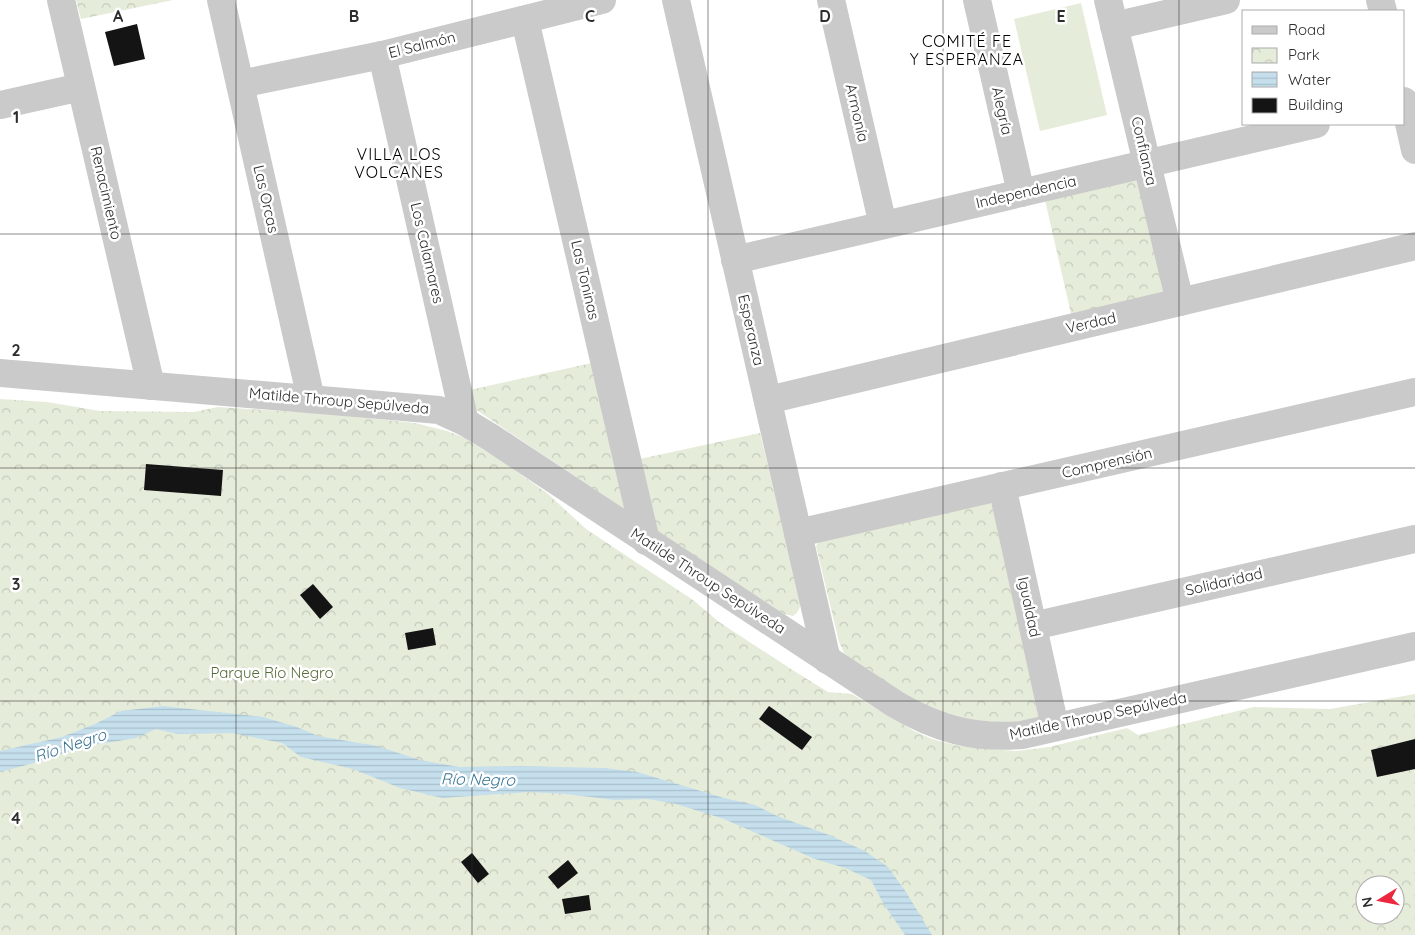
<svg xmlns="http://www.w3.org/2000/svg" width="1415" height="935" font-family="Quicksand,sans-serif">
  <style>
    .grass { fill: #e5ecda }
    .park { fill: url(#park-crowns); fill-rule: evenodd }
    .water { fill: url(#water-rules) }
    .building { fill: #141414 }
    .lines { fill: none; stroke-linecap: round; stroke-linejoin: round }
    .street { stroke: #cacaca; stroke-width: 28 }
    .grid { fill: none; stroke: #2d2d2d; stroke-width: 1; stroke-opacity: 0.55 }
    .labels { text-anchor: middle; stroke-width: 5; stroke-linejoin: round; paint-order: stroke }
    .street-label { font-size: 15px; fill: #2d2d2d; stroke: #fff }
    .park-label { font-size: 15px; fill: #536b39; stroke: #fff }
    .neighbourhood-label { font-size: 16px; letter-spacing: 1px; fill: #000; stroke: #fff }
    .water-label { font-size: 16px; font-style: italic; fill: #387493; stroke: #fff }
    .grid-label { font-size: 16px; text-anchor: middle; font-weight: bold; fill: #2d2d2d; stroke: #fff; stroke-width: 5; stroke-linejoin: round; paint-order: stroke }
  </style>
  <defs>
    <pattern id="park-crowns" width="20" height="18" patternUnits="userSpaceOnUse" patternTransform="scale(1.25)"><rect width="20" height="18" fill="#e5ecda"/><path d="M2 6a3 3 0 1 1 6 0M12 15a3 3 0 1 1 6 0" fill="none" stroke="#c5cbbb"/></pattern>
    <pattern id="water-rules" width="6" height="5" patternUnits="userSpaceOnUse" patternTransform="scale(1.25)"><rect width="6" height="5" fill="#c5dfed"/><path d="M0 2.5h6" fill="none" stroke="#aac0cc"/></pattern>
  </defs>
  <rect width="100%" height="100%" fill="#fff"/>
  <!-- grass -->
  <path class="grass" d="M1081,3l26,112 -67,16 -26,-112z"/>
  <!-- park -->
  <g class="park">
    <path d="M76,0h97l-92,19z"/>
    <path d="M1139,177l28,115 -95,26 -28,-122z"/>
    <path d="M596,362l31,147h-3l-146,-98 -5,-6 -3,-15z"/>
    <path d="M0,399l47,3 53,9 94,1 24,-5 111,7 86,9 32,8 16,6 43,27 41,29 39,36 107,71 26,22 75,49 34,21 24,2 62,37 18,8 23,6 31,4 31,2 32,-4 78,-19 11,7 116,-28 76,2 85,-15v241h-1415zM1365,885h30v30h-30z"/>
    <path d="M760,433l40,164c1,9 0,14 -7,19l-9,-2 -133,-87 -16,-67z"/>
    <path d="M982,498l18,11 42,205 -4,6c-30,3 -64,4 -92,-5 -33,-12 -66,-38 -96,-57l-6,-5 -5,-11 -23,-96 4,-6z"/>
  </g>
  <!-- water -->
  <path class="water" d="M163,706l100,11 34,10 21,9 59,10 43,14 39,7 59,-1 86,2 33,4 87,26 31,7 22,11 52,19 36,16 23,16 18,25 26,43h-27l-22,-32 -12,-23 -26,-12 -30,-9 -91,-40 -48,-15 -28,-5 -33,1 -49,-6 -37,-2 -87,6 -42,-10 -47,-19 -52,-12 -19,-14 -50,-10 -55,1 -21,-5 -20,9 -54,9 -44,15 -38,10v-21l62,-14 33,-13 26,-13z"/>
  <!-- building -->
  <g class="building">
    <path d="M137,24l8,35 -31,7 -9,-34z"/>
    <path d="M146,464l77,6 -2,26 -77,-6z"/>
    <path d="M313,584l20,23 -13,12 -20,-24z"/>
    <path d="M433,628l3,17 -28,5 -3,-17z"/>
    <path d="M769,706l43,31 -10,13 -43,-31z"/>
    <path d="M1415,739v30l-38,8 -6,-27z"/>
    <path d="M472,853l17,21 -11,9 -17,-21z"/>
    <path d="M568,860l10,13 -20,16 -10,-12z"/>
    <path d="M589,895l2,15 -26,4 -3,-15z"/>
  </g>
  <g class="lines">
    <!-- street -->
    <g class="street">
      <path d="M61,0l90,386"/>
      <path d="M221,0l90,399"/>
      <path d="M676,0l151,660"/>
      <path d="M831,0l52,225"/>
      <path d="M977,0l44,193"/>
      <path d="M1108,0l72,302"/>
      <path d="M1380,0l3,11"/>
      <path d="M525,20l121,521"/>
      <path d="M1114,26l112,-26"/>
      <path d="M382,55l83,367"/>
      <path d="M240,84l142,-29 220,-55"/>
      <path d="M1404,101l11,49"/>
      <path d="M0,105l81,-18"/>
      <path d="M735,260l581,-136"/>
      <path d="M0,373l439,37 26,12 25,15 405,267c42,25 79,35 127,31l393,-89"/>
      <path d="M768,400l647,-154"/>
      <path d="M1002,486l53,241"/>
      <path d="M798,533l617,-141"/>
      <path d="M1033,626l382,-87"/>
    </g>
  </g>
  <!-- grid -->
  <path class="grid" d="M236,0v935M472,0v935M708,0v935M943,0v935M1179,0v935M0,234h1415M0,468h1415M0,701h1415"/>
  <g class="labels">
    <!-- street labels -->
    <g class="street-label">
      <text transform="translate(422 45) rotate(-14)" y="5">El Salmón</text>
      <text transform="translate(1002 111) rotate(77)" y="5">Alegría</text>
      <text transform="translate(857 113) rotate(77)" y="5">Armonía</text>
      <text transform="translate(1144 151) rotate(77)" y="5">Confianza</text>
      <text transform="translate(1026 192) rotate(-13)" y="5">Independencia</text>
      <text transform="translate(106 193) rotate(77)" y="5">Renacimiento</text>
      <text transform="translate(266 199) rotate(77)" y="5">Las Orcas</text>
      <text transform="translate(427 253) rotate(77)" y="5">Los Calamares</text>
      <text transform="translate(585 280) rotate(77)" y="5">Las Toninas</text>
      <text transform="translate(1091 323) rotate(-13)" y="5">Verdad</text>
      <text transform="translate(751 330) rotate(77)" y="5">Esperanza</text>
      <text transform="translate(339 401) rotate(5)" y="5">Matilde Throup Sepúlveda</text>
      <text transform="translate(1107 463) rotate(-13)" y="5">Comprensión</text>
      <text transform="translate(708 581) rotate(33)" y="5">Matilde Throup Sepúlveda</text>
      <text transform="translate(1224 582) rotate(-13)" y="5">Solidaridad</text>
      <text transform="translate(1029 607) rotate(78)" y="5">Igualdad</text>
      <text transform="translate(1098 716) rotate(-12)" y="5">Matilde Throup Sepúlveda</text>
    </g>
    <!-- park labels -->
    <g class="park-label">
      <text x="272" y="678">Parque Río Negro</text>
    </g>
    <!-- neighbourhood labels -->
    <g class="neighbourhood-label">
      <text x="967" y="47">COMITÉ FE<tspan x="967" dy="18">Y ESPERANZA</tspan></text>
      <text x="399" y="160">VILLA LOS<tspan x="399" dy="18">VOLCANES</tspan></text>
    </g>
    <!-- water labels -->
    <g class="water-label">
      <text transform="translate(70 745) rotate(-18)" y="6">Río Negro</text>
      <text transform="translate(478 779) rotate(1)" y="6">Río Negro</text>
    </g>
  </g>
  <g class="grid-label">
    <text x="118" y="22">A</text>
    <text x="354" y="22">B</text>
    <text x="590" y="22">C</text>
    <text x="825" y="22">D</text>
    <text x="1061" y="22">E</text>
    <text x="16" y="123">1</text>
    <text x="16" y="356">2</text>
    <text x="16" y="590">3</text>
    <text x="16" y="824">4</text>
  </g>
  <!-- legend -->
  <rect x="1242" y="10" width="162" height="115" fill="#ffffff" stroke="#ababab"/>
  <rect x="1252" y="26" width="25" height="8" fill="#cacaca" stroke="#ababab"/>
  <text x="1288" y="35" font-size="15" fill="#2d2d2d">Road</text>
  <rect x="1252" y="48" width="25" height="15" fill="url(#park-crowns)" stroke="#ababab"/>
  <text x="1288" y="60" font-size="15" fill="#2d2d2d">Park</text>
  <rect x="1252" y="72" width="25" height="15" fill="url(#water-rules)" stroke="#ababab"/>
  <text x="1288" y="85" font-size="15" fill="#2d2d2d">Water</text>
  <rect x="1252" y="98" width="25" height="15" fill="#141414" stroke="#ababab"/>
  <text x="1288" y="110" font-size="15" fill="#2d2d2d">Building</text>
  <!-- north arrow -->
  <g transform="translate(1380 900) rotate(260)"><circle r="24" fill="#ffffff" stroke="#ababab"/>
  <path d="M0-4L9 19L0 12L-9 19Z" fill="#ed2740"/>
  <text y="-8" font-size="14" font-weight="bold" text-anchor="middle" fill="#2d2d2d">N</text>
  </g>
</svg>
